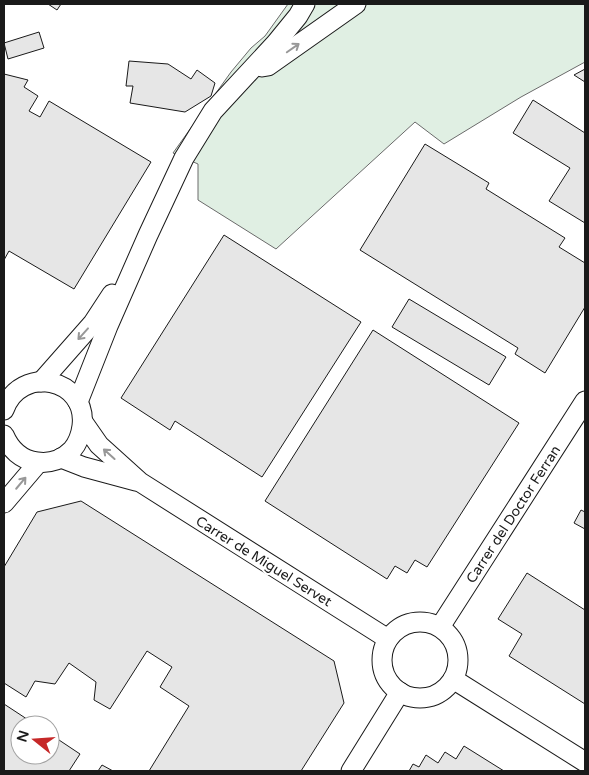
<svg xmlns="http://www.w3.org/2000/svg" width="589" height="775" font-family="'Varela Round',sans-serif">
  <style>
    .green { fill: #e0efe3; stroke: #6a6a6a }
    .building { fill: #e6e6e6; stroke: #1a1a1a }
    .lines { fill: none; stroke-linecap: round; stroke-linejoin: round }
    .minor-casing { stroke: #1a1a1a; stroke-width: 21 }
    .minor { stroke: #fff; stroke-width: 19 }
    .oneway { stroke: #989898 }
    .labels { text-anchor: middle; stroke-width: 4; stroke-linejoin: round; paint-order: stroke }
    .street-label { font-size: 14px; fill: #1a1a1a; stroke: #fff }
  </style>
  <rect width="100%" height="100%" fill="#fff"/>
  <!-- green -->
  <path class="green" d="M288,4h297v58l-64,35 -77,47 -29,-22 -139,127 -78,-49v-36l-25,-11 58,-81 20,-24 14,-12z"/>
  <!-- building -->
  <g class="building">
    <path d="M48,4h13l-4,6z"/>
    <path d="M39,32l5,16 -36,11 -4,-16z"/>
    <path d="M129,61l39,3 23,15 6,-9 18,13 -4,13 -26,16 -55,-9 3,-17h-7z"/>
    <path d="M585,69v13l-11,-7z"/>
    <path d="M4,74l24,6 -4,7 14,9 -9,15 11,6 9,-16 102,61 -77,127 -65,-38 -5,9z"/>
    <path d="M533,100l52,33v90l-36,-22 21,-33 -57,-35z"/>
    <path d="M425,144l64,39 -3,6 79,49 -6,9 26,16v44l-40,66 -30,-19 3,-6 -158,-98z"/>
    <path d="M224,235l137,87 -99,155 -87,-56 -5,9 -49,-32z"/>
    <path d="M409,299l97,58 -17,28 -97,-58z"/>
    <path d="M373,330l146,93 -92,144 -12,-7 -8,13 -12,-7 -8,13 -122,-78z"/>
    <path d="M81,501l253,160 10,42 -43,68h-152l40,-65 -29,-19 12,-20 -25,-16 -37,58 -16,-9 2,-18 -27,-19 -14,21 -20,-3 -9,16 -22,-14v-116l33,-55z"/>
    <path d="M581,510l4,2v17l-11,-6z"/>
    <path d="M527,573l58,37v94l-76,-48 13,-22 -24,-15z"/>
    <path d="M4,704l32,21h-16v30h30v-21l30,20 -11,17h-65z"/>
    <path d="M464,746l40,25h-95l4,-7 6,3 7,-12 12,8 7,-11 11,7z"/>
    <path d="M102,765l11,6h-15z"/>
  </g>
  <g class="lines">
    <!-- minor casing -->
    <g class="minor-casing">
      <g id="minor">
        <path d="M262,67l6,-1 88,-62"/>
        <path d="M41,382l52,-59 19,-29"/>
        <path d="M78,402l30,-76 40,-91 36,-77 29,-47 63,-68 22,-27 7,-12"/>
        <path d="M4,410c16,-46 84,-32 78,16 -1,8 -4,17 -10,24 -9,9 -22,14 -35,12 -16,-2 -27,-13 -33,-27"/>
        <path d="M83,422l16,23 41,37 248,157"/>
        <path d="M61,458l23,9 52,14"/>
        <path d="M4,503l34,-40"/>
        <circle cx="420" cy="660" r="38"/>
        <path d="M440,627l145,-226"/>
        <path d="M453,679l132,83"/>
        <path d="M351,771l49,-79"/>
      </g>
    </g>
    <!-- minor -->
    <use href="#minor" class="minor"/>
  </g>
  <!-- one-way arrows -->
  <defs><path id="oneway-shaft" d="M-6 0H5M1.5-3L5.5 0L1.5 3" fill="none" stroke-width="1.6" stroke-linecap="round" stroke-linejoin="round" transform="scale(1.25)"/></defs>
  <g class="oneway">
    <use href="#oneway-shaft" transform="translate(293 48) rotate(-35)"/>
    <use href="#oneway-shaft" transform="translate(83 334) rotate(132)"/>
    <use href="#oneway-shaft" transform="translate(109 454) rotate(-138)"/>
    <use href="#oneway-shaft" transform="translate(21 483) rotate(-50)"/>
  </g>
  <g class="labels">
    <!-- street labels -->
    <g class="street-label">
      <text transform="translate(513 514) rotate(-57)" y="5">Carrer del Doctor Ferran</text>
      <text transform="translate(264 561) rotate(32)" y="5">Carrer de Miguel Servet</text>
    </g>
  </g>
  <!-- border -->
  <rect width="589" height="775" fill="none" stroke="#1a1a1a" stroke-width="10"/>
  <!-- north arrow -->
  <g transform="translate(35 740) rotate(287)"><circle r="24" fill="#ffffff" stroke="#a3a3a3"/>
  <path d="M0-4L9 19L0 12L-9 19Z" fill="#c62828"/>
  <text y="-8" font-size="14" font-weight="bold" text-anchor="middle" fill="#1a1a1a">N</text>
  </g>
</svg>
